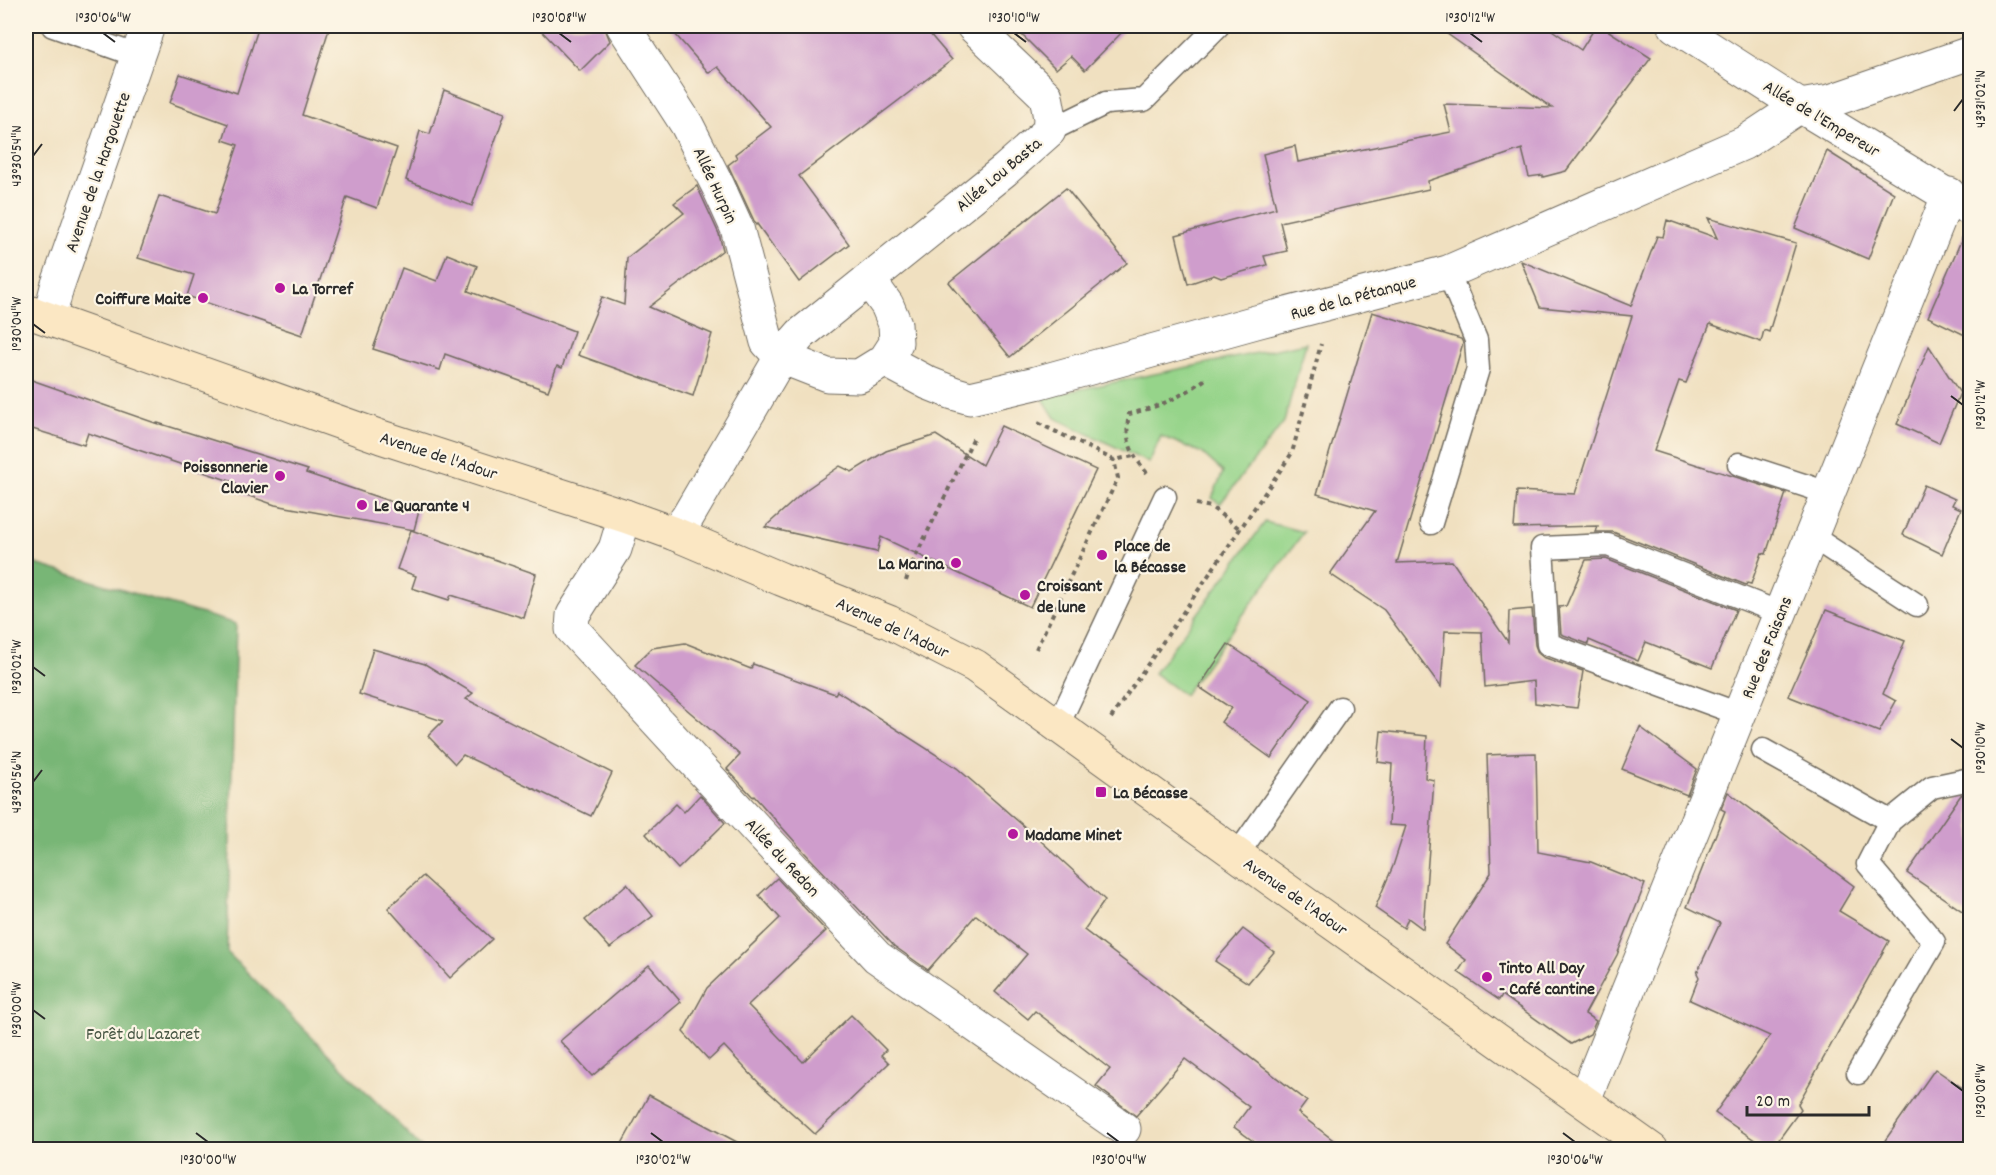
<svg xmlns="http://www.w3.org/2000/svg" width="1996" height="1175" font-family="Dekko,sans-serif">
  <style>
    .green { fill: #96d48a; stroke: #60805a; stroke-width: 1.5 }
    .forest { fill: #78b676; stroke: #527050; stroke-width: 1.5 }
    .building { fill: #cf9dcc }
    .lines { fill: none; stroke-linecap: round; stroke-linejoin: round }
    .service-casing { stroke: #706a5f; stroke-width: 25 }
    .minor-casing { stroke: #706a5f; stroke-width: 35 }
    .tertiary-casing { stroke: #706a5f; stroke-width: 35 }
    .secondary-casing { stroke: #706a5f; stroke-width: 35 }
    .path { stroke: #706a5f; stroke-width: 4; stroke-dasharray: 4.5 4.5; stroke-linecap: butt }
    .service { stroke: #fff; stroke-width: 22 }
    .minor { stroke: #fff; stroke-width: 33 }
    .tertiary { stroke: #fff; stroke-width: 33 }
    .secondary { stroke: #fbe7c3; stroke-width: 33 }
    .ticks { fill: none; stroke: #2b2b2b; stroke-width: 2 }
    .poi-dot { fill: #b5179e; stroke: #fcf5e5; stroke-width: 2 }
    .labels { text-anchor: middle; stroke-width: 4.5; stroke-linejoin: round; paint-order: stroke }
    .street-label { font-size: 18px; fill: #2b2b2b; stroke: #fcf5e5 }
    .poi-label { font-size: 18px; font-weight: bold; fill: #2b2b2b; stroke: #fcf5e5; text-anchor: start }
    .park-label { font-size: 18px; fill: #465543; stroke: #fcf5e5 }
    .neatline { fill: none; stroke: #2b2b2b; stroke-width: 2 }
    .ticks-label { font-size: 15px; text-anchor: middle; fill: #2b2b2b }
  </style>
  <rect width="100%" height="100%" fill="#fcf5e5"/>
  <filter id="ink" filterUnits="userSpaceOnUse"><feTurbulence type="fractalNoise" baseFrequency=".0167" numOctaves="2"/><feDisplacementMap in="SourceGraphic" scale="12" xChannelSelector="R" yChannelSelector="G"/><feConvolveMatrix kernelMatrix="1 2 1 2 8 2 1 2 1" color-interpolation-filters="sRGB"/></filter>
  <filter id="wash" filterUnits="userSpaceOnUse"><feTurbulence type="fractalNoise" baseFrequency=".008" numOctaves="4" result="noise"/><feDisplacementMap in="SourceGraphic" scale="24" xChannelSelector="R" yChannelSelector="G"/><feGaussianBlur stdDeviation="1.35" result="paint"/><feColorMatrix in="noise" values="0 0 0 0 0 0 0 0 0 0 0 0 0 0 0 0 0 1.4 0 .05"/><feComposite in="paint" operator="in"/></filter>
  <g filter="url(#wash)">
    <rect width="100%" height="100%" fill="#f0e0c0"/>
    <!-- green -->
    <g class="green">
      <path d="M1306,343l-22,79 -64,82 -8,-6 11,-26 -21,-19 -41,-17 -12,27 -94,-45 -13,-21z"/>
      <path d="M1265,522l39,10 -120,163 -30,-22z"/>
    </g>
    <!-- forest -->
    <path class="forest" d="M26,561l210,63 -9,328 196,197h-397z"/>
    <g id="blocks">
      <!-- building -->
      <g class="building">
        <path d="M259,26h71l-28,89 95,33 -20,60 -30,-11 -45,138 -115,-39 7,-21 -56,-17 21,-62 56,18 23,-69 -15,-5 5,-16 -58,-21 10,-29 57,19z"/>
        <path d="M537,26h67l6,15 -30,30z"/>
        <path d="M668,26h255l29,34 -153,116 50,68 -50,38 -42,-58 -1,1 -28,-60 9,-7 -2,-4 36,-27 -53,-60 -9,6z"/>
        <path d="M1013,26h115l-43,44 -14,-14 -15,13z"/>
        <path d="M1436,26h110l35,24 15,-24h5l50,32 -85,113 -23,6v-2l-14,2 -7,-28 -94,32 1,8 -149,33 7,29 -23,5 3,9 -46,13 -7,-3 -26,9 -12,-49 100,-27 -13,-54 32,-8 3,16 153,-30 -7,-28 108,4z"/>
        <path d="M444,90l61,23 -33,93 -66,-26 14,-49 10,3z"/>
        <path d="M1827,151l67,42 -26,66 -73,-31z"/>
        <path d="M697,186l22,48 4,16 -74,57 63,27 -19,62 -115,-41 24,-58 22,8 3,-47 57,-45 -10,-10z"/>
        <path d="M1066,188l61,75 -117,94 -61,-75z"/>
        <path d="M1708,218l88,25 -27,89 -5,-2 -3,12 -51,-18 -24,59 -7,-2 -25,70 132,42 -20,61 -4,-1 -11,31 -4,-1 -1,2 -133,-53h-17l2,-6 -84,2 3,-37 58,3 57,-178 -92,-9 -19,-46 110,45 26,-70 6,1 4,-17 50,18z"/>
        <path d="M1967,227l4,1v110l-43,-21z"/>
        <path d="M447,254l30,12 -9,25 106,40 -12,37 -5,-2 -9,25 -103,-37 -5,16 -67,-21 29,-81 35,13z"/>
        <path d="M1372,312l89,27 2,4 -66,220 55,-2 56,81 1,-31 23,-2 3,36 3,8 5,4 40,14 -6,37 -42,-5 -1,-22 -49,6 -3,-55 -37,-1 -4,56 -57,-77 -54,-36 45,-63 -58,-17z"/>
        <path d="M1929,346l31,47 -21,50 -42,-19z"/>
        <path d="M26,378l132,46v-1l150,47 -2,3 113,38 -5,19 -139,-25 -43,-15 4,-7 -148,-50 -4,12 -58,-18z"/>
        <path d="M1001,426l95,44 -66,137 -149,-70 -4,15 -112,-25 42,-38 33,-23 12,6 34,-21 50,-16 46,30z"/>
        <path d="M1924,485l31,14 -3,6 9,4 -19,45 -39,-19z"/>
        <path d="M411,530l125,44 -12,44 -73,-23 -2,5 -37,-12 4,-12 -19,-7z"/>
        <path d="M1606,559l130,51 -24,58 -66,-26 -8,19 -49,-21 -1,4 -27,-10 -2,-27 7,-1 20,-46z"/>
        <path d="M1826,610l79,31 -22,53 13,7 -17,31 -91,-36z"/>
        <path d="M685,643l66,26 2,-5 82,30 2,-3 120,77 85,74 63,58 -21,30 223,171 -9,12 47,36h-81l-30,-22 15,-20 -64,-48 -49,57 -40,-30 14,-17 -75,-58 -7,8 -33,-27 32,-38 -51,-39 -48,55 -34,-24 -89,-93 -51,-57 -1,1 -26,-28 13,-14 -105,-90 17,-17z"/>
        <path d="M1228,644l83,56 -40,58 -50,-36 10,-14 -32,-21z"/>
        <path d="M373,649l52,15 48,29 -7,6 146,74 -21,43 -128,-61 -8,9 -27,-28 15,-15 -84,-27z"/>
        <path d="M1640,727l57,42 -10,26 -65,-26z"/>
        <path d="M1381,731l46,5 -2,42 9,2 -11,149 -15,-11 -4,10 -29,-20 18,-42 13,-40 -17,-1 3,-61 -14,-2z"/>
        <path d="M1536,753l2,99 53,10 54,22 -28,71 -32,59 11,7 -6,13 -19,10 -69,-49 -3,5 -41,-28 8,-12 -21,-16 46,-71 -4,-118z"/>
        <path d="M1728,792l126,94 -15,25 50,30 -91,163 3,5 -29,40h-4l-53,-36 55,-77 -80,-36 9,-23 -2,-4 23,-50 -33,-16 38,-96 -4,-2z"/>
        <path d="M1971,793v124l-64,-44 54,-78z"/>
        <path d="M700,795l25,28 -47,46 -32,-35 30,-30 8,8z"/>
        <path d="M423,876l69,63 -42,39 -62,-70z"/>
        <path d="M777,878l49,53 -78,74 55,57 48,-47 35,35 -5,5 8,8 -74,71 -55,-50 -36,-38 -15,14 -26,-28 24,-44 73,-70 -21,-23z"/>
        <path d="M627,884l26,32 -43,32 -25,-28z"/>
        <path d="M1243,929l31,23 -26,31 -33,-22z"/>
        <path d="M649,965l32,37 -89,74 -32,-35z"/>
        <path d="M1935,1069l36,25v55h-92z"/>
        <path d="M649,1095l24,13 77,41h-131z"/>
      </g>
    </g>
  </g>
  <g filter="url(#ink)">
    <use href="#blocks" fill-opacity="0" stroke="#706a5f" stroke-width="1.5"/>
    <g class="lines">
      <!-- service casing -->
      <g class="service-casing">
        <g id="service">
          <path d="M53,26l85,30"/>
          <path d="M1049,131l57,-28 38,-3 74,-74"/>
          <path d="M1739,464l89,29"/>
          <path d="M1431,523l47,-154 -2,-29 -28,-68"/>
          <path d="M1811,536l106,69"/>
          <path d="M1739,714l-191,-70 -6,-96 66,-3 172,68"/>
          <path d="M1058,725l107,-228"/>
          <path d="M1763,750l127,71"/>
          <path d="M1237,855l103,-147"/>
          <path d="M1858,1073l76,-131 -66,-78 22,-43 42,-34 38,-8"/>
        </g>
      </g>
      <!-- minor casing -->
      <g class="minor-casing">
        <g id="minor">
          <path d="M623,26l64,99 31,61 19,42 30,114 14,15 46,18 32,1 26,-16 11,-17 -1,-19 -8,-19 -18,-25"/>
          <path d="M49,319l8,-32 91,-261"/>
          <path d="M885,360l43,23 25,10 17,5 66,-15 220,-61 192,-50 296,-129 56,-37 30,-5 140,-48"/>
          <path d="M625,516l-10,33 -42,66 -1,14 187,203 118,125 247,172"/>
          <path d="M675,534l12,-16 94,-161 20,-23 204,-164 44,-39 1,-13 -4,-22 -73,-70"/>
          <path d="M1584,1100l365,-906"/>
        </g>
      </g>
      <!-- tertiary casing -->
      <g class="tertiary-casing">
        <path id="tertiary" d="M1675,26l125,80 170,103"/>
      </g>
      <!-- secondary casing -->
      <g class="secondary-casing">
        <path id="secondary" d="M26,311l355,126 244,79 50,18 106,45 108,43 86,44 307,221 370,263"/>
      </g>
      <!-- path -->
      <g class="path">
        <path d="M1038,423l76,37 20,-4"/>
        <path d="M1147,473c-16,-20 -23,-33 -18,-59 30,-7 55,-18 79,-37"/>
        <path d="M1196,504l15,3 29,22"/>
        <path d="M906,581l4,-13 65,-133"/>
        <path d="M1036,649l82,-171 -4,-18"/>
        <path d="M1111,718l181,-265 29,-109"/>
      </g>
      <!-- service -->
      <use href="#service" class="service"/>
      <!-- minor -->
      <use href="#minor" class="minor"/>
      <!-- tertiary -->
      <use href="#tertiary" class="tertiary"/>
      <!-- secondary -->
      <use href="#secondary" class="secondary"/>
    </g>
  </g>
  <!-- ticks -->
  <path class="ticks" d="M103,33l12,9M559,33l12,9M1014,33l12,9M1470,33l12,9M1954,111l9,-12M33,156l9,-12M33,324l12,9M1951,396l12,9M33,667l12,9M1951,739l12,9M33,782l9,-12M33,1010l12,9M1951,1082l12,9M196,1133l12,9M651,1133l12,9M1107,1133l12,9M1563,1133l12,9"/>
  <!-- markers -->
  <g class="poi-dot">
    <circle cx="280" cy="288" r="6"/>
    <circle cx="203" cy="298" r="6"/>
    <circle cx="280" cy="476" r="6"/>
    <circle cx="362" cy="505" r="6"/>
    <circle cx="1102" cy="555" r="6"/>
    <circle cx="956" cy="563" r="6"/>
    <circle cx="1025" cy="595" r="6"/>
    <rect x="1095" y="786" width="12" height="12" rx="3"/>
    <circle cx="1013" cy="834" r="6"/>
    <circle cx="1487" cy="977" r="6"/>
  </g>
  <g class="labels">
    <!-- street labels -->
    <g class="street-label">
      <text transform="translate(1822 118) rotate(31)" y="6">Allée de l'Empereur</text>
      <text transform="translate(97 172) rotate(-71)" y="6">Avenue de la Hargouette</text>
      <text transform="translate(998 174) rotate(-40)" y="6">Allée Lou Basta</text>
      <text transform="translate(716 185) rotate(65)" y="6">Allée Hurpin</text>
      <text transform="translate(1353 297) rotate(-15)" y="6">Rue de la Pétanque</text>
      <text transform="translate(439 455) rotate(18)" y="6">Avenue de l'Adour</text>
      <text transform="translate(893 627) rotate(25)" y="6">Avenue de l'Adour</text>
      <text transform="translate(1766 647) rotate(-68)" y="6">Rue des Faisans</text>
      <text transform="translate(783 857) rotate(47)" y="6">Allée du Redon</text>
      <text transform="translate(1296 896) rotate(35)" y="6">Avenue de l'Adour</text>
    </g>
    <!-- poi labels -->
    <g class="poi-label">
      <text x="292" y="294">La Torref</text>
      <text x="191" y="304" text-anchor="end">Coiffure Maite</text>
      <text x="268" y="472" text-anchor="end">Poissonnerie<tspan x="268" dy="21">Clavier</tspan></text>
      <text x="374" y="511">Le Quarante 4</text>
      <text x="1114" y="551">Place de<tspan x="1114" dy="21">la Bécasse</tspan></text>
      <text x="944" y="569" text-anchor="end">La Marina</text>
      <text x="1037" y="591">Croissant<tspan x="1037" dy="21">de lune</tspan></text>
      <text x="1113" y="798">La Bécasse</text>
      <text x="1025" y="840">Madame Minet</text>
      <text x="1499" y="973">Tinto All Day<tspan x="1499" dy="21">- Café cantine</tspan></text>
    </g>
    <!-- park labels -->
    <g class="park-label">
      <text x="143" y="1039">Forêt du Lazaret</text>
    </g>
  </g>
  <!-- margin -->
  <rect width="1996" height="1175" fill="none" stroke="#fcf5e5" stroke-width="66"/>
  <!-- scale -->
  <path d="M1747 1106v9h122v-9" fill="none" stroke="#2b2b2b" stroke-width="3"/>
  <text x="1756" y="1106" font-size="18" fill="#2b2b2b" stroke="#fcf5e5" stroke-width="4.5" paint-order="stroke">20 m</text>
  <rect x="33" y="33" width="1930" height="1109" class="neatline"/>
  <g class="ticks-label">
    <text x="103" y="22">1°30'06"W</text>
    <text x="559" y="22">1°30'08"W</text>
    <text x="1014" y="22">1°30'10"W</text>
    <text x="1470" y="22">1°30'12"W</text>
    <text transform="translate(1980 99) rotate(-90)" y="5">43°31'02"N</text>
    <text transform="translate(16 156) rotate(-90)" y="5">43°30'54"N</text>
    <text transform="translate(16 324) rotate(-90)" y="5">1°30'04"W</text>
    <text transform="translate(1980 405) rotate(-90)" y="5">1°30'12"W</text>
    <text transform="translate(16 667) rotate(-90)" y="5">1°30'02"W</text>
    <text transform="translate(1980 748) rotate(-90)" y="5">1°30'10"W</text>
    <text transform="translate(16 782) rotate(-90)" y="5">43°30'56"N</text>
    <text transform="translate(16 1010) rotate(-90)" y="5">1°30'00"W</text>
    <text transform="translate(1980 1091) rotate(-90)" y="5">1°30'08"W</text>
    <text x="208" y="1164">1°30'00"W</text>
    <text x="663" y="1164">1°30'02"W</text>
    <text x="1119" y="1164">1°30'04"W</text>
    <text x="1575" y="1164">1°30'06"W</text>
  </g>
</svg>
